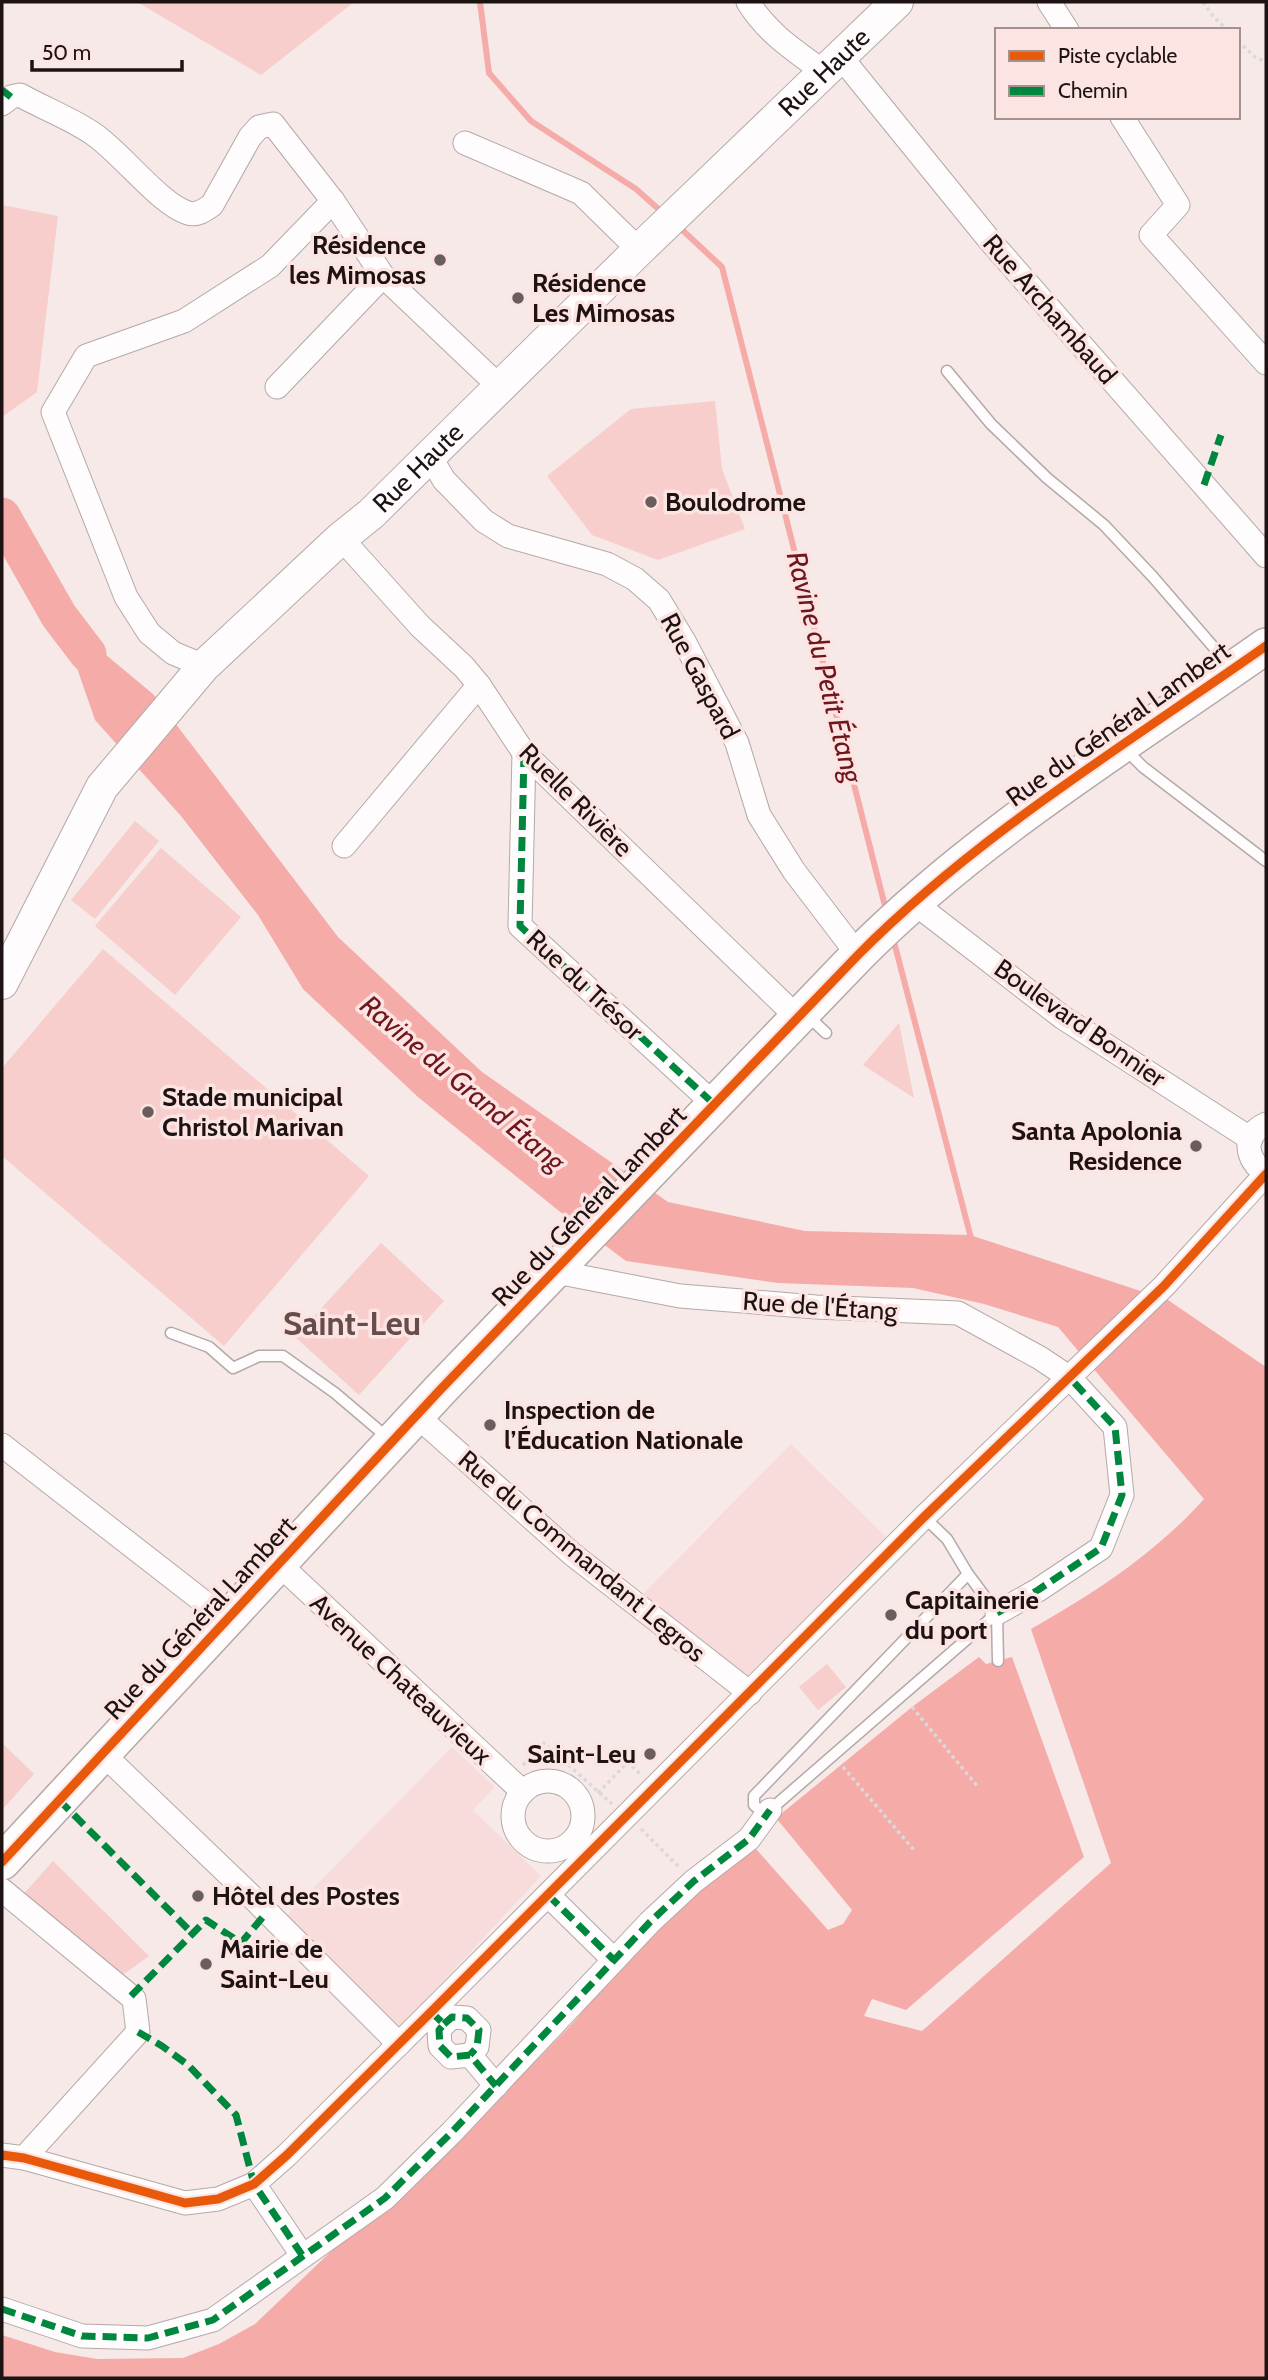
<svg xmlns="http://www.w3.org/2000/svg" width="1268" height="2380" font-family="Cabin,sans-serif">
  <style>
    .built { fill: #f8dcdb }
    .green { fill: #f7cecc }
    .water { fill: #f5aba8 }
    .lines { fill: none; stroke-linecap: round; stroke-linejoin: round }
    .stream { stroke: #f5aba8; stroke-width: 6 }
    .river { stroke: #f5aba8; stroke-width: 37 }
    .lane-casing { stroke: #b4a9a8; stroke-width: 13 }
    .street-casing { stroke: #b4a9a8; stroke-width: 25 }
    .secondary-casing { stroke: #b4a9a8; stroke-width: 34 }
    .primary-casing { stroke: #b4a9a8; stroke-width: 38 }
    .path { stroke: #dcd9d9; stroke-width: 3.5; stroke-dasharray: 3.5 3.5; stroke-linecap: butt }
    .lane { stroke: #fefcfc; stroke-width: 10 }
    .street { stroke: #fefcfc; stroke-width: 23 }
    .secondary { stroke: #fefcfc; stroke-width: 32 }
    .primary { stroke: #fefcfc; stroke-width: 35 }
    .quiet { stroke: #00873e; stroke-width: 7; stroke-dasharray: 14 7; stroke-linecap: butt }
    .cycleway-casing { stroke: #fce4e2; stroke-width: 13 }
    .cycleway { stroke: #e8590c; stroke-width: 9 }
    .poi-dot { fill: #695e5d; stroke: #fce4e2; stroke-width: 2.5 }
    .labels { text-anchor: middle; stroke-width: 7; stroke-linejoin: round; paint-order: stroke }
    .street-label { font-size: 26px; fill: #1d1312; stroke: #fce4e2 }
    .poi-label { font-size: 26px; font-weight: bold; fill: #1d1312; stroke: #fce4e2; text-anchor: start }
    .water-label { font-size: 28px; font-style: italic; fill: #6f161d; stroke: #fce4e2 }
    .district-label { font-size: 33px; font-weight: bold; fill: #654d4b; stroke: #fce4e2 }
  </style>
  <rect width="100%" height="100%" fill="#f6e9e8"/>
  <!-- built -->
  <g class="built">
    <path d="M791,1444l95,93 -143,144 -105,-82z"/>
    <path d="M452,1747l43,40 -22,23 68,66 -145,156 -113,-113z"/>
  </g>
  <!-- green -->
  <g class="green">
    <path d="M137,2h217l-93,73z"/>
    <path d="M2,205l56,11 -21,176 -35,25z"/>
    <path d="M715,401l7,68 23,60 -87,31 -66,-25 -45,-59 84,-67z"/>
    <path d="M135,821l24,20 -64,78 -24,-19z"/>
    <path d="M161,848l80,69 -66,78 -80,-69z"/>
    <path d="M103,949l266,227 -145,170 -222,-190v-88z"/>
    <path d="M899,1023l15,75 -51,-33z"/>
    <path d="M381,1243l63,58 -85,94 -64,-58z"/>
    <path d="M827,1664l19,23 -28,23 -19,-23z"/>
    <path d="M2,1743l32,31 -32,36z"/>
    <path d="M53,1861l96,95 -32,23 -96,-82z"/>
  </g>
  <!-- water -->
  <path class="water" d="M59,616l94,78 185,243 144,135 186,130 137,29 165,4 198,65 98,67v1011h-1264v-43l53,17 42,7 86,-1 36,-14 36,-20 239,-228 38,-31 40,-41 71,-84 39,-39 74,-52 72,81 15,-6 9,-14 -76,-92 136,-111 67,-50 7,7 26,-7 72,200 -178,153 -34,-11 -8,17 58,15 189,-168 -80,-234c62,-35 125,-76 173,-130l-146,-172 -74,-23 -71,-16 -135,-5 -152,-22 -67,-50 -141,-114 -115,-108 -45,-74 -77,-99 -86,-96z"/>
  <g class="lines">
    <!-- stream -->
    <g class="stream">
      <path d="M480,2l9,71 42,48 105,68 28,25"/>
      <path d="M678,226l44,41 164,643"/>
      <path d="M893,938l79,304"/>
    </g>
    <!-- river -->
    <path class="river" d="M2,516l57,100 29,38"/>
    <!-- lane casing -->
    <g class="lane-casing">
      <g id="lane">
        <path d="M947,371l44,53 56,54 57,47 49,52 76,88"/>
        <path d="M1126,750l17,17 123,94"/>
        <path d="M808,1016l18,17"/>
        <path d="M171,1333l38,14 24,21 26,-12h24l52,37 53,45"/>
        <path d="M924,1517l23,22 21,35 29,39 -227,197 -9,1 -7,-6v-9l214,-222"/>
        <path d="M997,1613l1,48"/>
      </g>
    </g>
    <!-- street casing -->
    <g class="street-casing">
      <g id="street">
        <path d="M748,2c19,31 47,49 76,70"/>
        <path d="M1049,2l18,28"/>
        <path d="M840,56l151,186 275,314"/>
        <path d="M2,104l9,-7 9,-2c23,13 50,23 72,38 28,18 67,71 96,80 9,3 17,-3 24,-8l38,-68 9,-10 14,-3 60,77 50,75 118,112"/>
        <path d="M1122,117l56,88 -27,30 115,128"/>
        <path d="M465,143l116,50 58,57"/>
        <path d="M277,387l106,-111"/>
        <path d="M430,456l14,24 40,41 24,15 99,28 28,15 24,21 26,43 52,100 22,72 35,56 64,84"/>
        <path d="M341,538l79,88 44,41 15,18 45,68 274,265"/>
        <path d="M204,666l-31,-13 -24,-20 -23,-36 -73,-185 33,-56 98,-35 86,-55 63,-65"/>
        <path d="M524,753l-4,173 195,179"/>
        <path d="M344,846l135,-161"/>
        <path d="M913,902l149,115 189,122"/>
        <path d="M1266,1124c-26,12 -19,36 0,50"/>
        <path d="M556,1272l124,24 136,11 142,6 82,45 30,20 45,49 7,68 -21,53 -63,42 -41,23"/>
        <path d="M417,1416l155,138 178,139"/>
        <path d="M2,1445l225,175"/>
        <path d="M280,1565l243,227"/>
        <path d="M102,1753l142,136 155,155"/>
        <circle cx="548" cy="1816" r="35"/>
        <path d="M2,1890l132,109 4,33 -114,126"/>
        <path d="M548,1895l66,65"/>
        <path d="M431,2012l13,12 -5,6 1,16 11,11 19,-2 26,31"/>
        <path d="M444,2024l8,-7 15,1 12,12 -2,17 -7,8"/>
        <path d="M2,2155l22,3 161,45 33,-4 36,-15 33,-29 144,-143 493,-495 240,-231 102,-112"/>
        <path d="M254,2184l48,71"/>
        <path d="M2,2309l80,27 66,2 65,-18 172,-122 67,-66 198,-210 44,-41 55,-42 21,-29"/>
      </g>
    </g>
    <!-- secondary casing -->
    <g class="secondary-casing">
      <g id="secondary">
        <path id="s1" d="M2,983l100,-196 102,-121 137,-128 30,-24 268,-264 258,-248"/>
      </g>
    </g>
    <!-- primary casing -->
    <g class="primary-casing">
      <path id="primary" d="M2,1862l438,-472 418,-435c120,-121 269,-211 408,-309"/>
    </g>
    <!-- path -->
    <g class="path">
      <path d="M1203,2l10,14 14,14"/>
      <path d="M1238,41l17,16 11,5"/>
      <path d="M912,1707l66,80"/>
      <path d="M523,1765l21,-22 68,61"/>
      <path d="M843,1767l71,83"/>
      <path d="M598,1793l30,-31 12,12"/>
      <path d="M641,1829l39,39"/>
    </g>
    <!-- lane -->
    <use href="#lane" class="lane"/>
    <!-- street -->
    <use href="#street" class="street"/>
    <!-- secondary -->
    <use href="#secondary" class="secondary"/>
    <!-- primary -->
    <use href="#primary" class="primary"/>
    <!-- quiet -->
    <g class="quiet">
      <path d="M2,90l9,7"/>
      <path d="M1204,485l17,-50"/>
      <path d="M524,753l-4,173 195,179"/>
      <path d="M997,1613l41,-23 63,-42 21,-53 -7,-68 -45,-49"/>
      <path d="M59,1800l134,134"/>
      <path d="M548,1895l66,65"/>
      <path d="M131,1996l75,-76 35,23 26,-31"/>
      <path d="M431,2012l13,12 -5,6 1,16 11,11 19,-2 26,31"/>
      <path d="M444,2024l8,-7 15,1 12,12 -2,17 -7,8"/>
      <path d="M138,2032l24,14 26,19 48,50 18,69 48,71"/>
      <path d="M2,2309l80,27 66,2 65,-18 172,-122 67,-66 198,-210 44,-41 55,-42 21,-29"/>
    </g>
    <!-- cycleway casing -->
    <g class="cycleway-casing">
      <g id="cycleway">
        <path d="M2,1862l438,-472 418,-435c120,-121 269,-211 408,-309"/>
        <path d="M2,2155l22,3 161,45 33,-4 36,-15 33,-29 144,-143 493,-495 240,-231 102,-112"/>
      </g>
    </g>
    <!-- cycleway -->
    <use href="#cycleway" class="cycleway"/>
  </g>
  <!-- markers -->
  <g class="poi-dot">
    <circle cx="440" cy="260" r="7"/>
    <circle cx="518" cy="298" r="7"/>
    <circle cx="651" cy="502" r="7"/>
    <circle cx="148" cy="1112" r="7"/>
    <circle cx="1196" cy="1146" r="7"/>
    <circle cx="490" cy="1425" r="7"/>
    <circle cx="891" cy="1615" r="7"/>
    <circle cx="650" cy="1754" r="7"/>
    <circle cx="198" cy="1896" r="7"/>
    <circle cx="206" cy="1964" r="7"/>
  </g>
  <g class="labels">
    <!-- street labels -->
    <g class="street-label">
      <text dy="9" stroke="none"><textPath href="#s1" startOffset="1237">Rue Haute</textPath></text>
      <text transform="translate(1050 309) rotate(49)" y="9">Rue Archambaud</text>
      <text dy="9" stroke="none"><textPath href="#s1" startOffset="670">Rue Haute</textPath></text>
      <text transform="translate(700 676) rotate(62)" y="9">Rue Gaspard</text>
      <text transform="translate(1118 724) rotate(-35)" y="9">Rue du Général Lambert</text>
      <text transform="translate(576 800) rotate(45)" y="9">Ruelle Rivière</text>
      <text transform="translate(585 985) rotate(43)" y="9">Rue du Trésor</text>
      <text transform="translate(1080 1023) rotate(35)" y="9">Boulevard Bonnier</text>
      <text transform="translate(589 1206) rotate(-46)" y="9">Rue du Général Lambert</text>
      <text transform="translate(820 1306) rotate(4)" y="9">Rue de l'Étang</text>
      <text transform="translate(582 1556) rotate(40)" y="9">Rue du Commandant Legros</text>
      <text transform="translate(200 1618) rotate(-47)" y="9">Rue du Général Lambert</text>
      <text transform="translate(401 1679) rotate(43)" y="9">Avenue Chateauvieux</text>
    </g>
    <!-- poi labels -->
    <g class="poi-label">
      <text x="426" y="254" text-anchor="end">Résidence<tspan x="426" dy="30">les Mimosas</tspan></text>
      <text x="532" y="292">Résidence<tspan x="532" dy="30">Les Mimosas</tspan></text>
      <text x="665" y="511">Boulodrome</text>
      <text x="162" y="1106">Stade municipal<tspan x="162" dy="30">Christol Marivan</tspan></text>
      <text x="1182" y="1140" text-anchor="end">Santa Apolonia<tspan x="1182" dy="30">Residence</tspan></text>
      <text x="504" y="1419">Inspection de<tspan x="504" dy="30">l’Éducation Nationale</tspan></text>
      <text x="905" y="1609">Capitainerie<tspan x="905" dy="30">du port</tspan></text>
      <text x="636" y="1763" text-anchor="end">Saint-Leu</text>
      <text x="212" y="1905">Hôtel des Postes</text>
      <text x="220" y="1958">Mairie de<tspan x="220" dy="30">Saint-Leu</tspan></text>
    </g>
    <!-- water labels -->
    <g class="water-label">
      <text transform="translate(825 667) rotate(76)" y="10">Ravine du Petit Étang</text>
      <text transform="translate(463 1083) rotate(40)" y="10">Ravine du Grand Étang</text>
    </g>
    <!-- district labels -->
    <g class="district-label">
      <text x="352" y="1335">Saint-Leu</text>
    </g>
  </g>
  <!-- border -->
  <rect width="1268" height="2380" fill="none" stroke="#1d1312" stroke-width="7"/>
  <!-- legend -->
  <rect x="995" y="28" width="245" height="91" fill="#fce4e2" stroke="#a3908f" stroke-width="2"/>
  <rect x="1009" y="51" width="35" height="10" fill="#e8590c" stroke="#a3908f" stroke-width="2"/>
  <text x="1058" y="63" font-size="21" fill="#1d1312">Piste cyclable</text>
  <rect x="1009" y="86" width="35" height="10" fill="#00873e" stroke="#a3908f" stroke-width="2"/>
  <text x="1058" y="98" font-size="21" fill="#1d1312">Chemin</text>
  <!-- scale -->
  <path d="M32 60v10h150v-10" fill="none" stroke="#1d1312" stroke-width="3.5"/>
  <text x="42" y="60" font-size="21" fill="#1d1312" stroke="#fce4e2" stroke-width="5" paint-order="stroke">50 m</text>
</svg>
